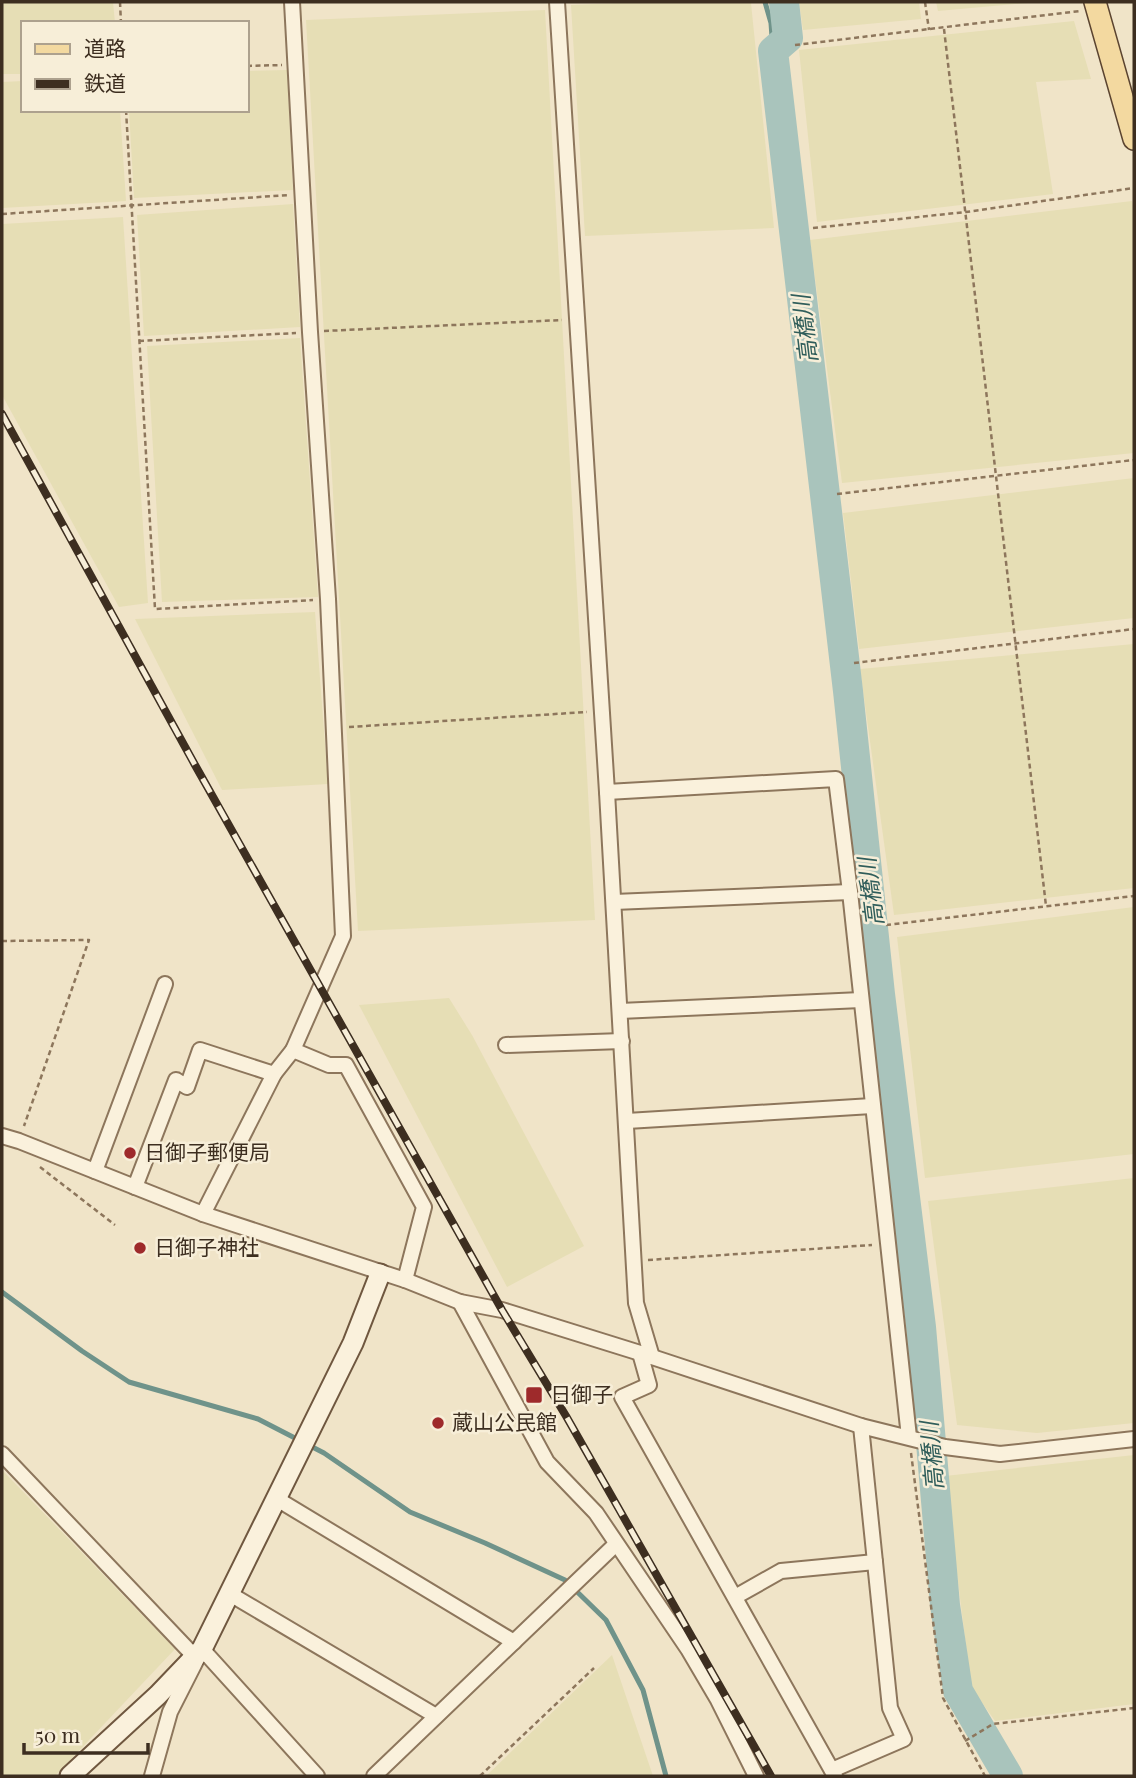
<svg xmlns="http://www.w3.org/2000/svg" width="1136" height="1778" font-family="'Playfair Display','Noto Sans JP',serif">
  <style>
    .farmland { fill: #e6deb5 }
    .lines { fill: none; stroke-linecap: round; stroke-linejoin: round }
    .stream { stroke: #6f938a; stroke-width: 5 }
    .river { stroke: #a9c4bc; stroke-width: 30 }
    .street-casing { stroke: #8d765c; stroke-width: 18 }
    .secondary-casing { stroke: #6f573f; stroke-width: 23 }
    .primary-casing { stroke: #5b4430; stroke-width: 24 }
    .path { stroke: #8d765c; stroke-width: 2.5; stroke-dasharray: 5 3.5; stroke-linecap: butt }
    .street { stroke: #faf1dc; stroke-width: 14 }
    .secondary { stroke: #faf1dc; stroke-width: 19 }
    .primary { stroke: #f3d9a0; stroke-width: 21 }
    .rail-casing { stroke: #3d2e20; stroke-width: 8 }
    .rail { stroke: #f7eed8; stroke-width: 5; stroke-dasharray: 16; stroke-linecap: butt }
    .poi-dot { fill: #9e2a2b; stroke: #f7eed8; stroke-width: 2.5 }
    .labels { text-anchor: middle; stroke-width: 5; stroke-linejoin: round; paint-order: stroke }
    .poi-label { font-size: 21px; fill: #3d2e20; stroke: #f7eed8; text-anchor: start }
    .water-label { font-size: 23px; font-style: italic; fill: #2f5d5a; stroke: #f7eed8 }
  </style>
  <rect width="100%" height="100%" fill="#f0e4c8"/>
  <!-- farmland -->
  <g class="farmland">
    <path d="M2,2h111l2,21h-92v51h-21z"/>
    <path d="M640,2l111,1 23,225 -189,8 -14,-231z"/>
    <path d="M799,2h120l2,17 -118,11z"/>
    <path d="M936,2h103l-101,9z"/>
    <path d="M545,10l50,910 -237,11 -52,-911z"/>
    <path d="M1074,21l17,58 -55,3 17,112 -236,28 -18,-172z"/>
    <path d="M287,70l6,120 -159,8 -5,-88h118v-39z"/>
    <path d="M23,81v29h97l6,91 -124,7v-126z"/>
    <path d="M1132,201l2,9v243l-292,30 -32,-243z"/>
    <path d="M293,204l7,123 -156,9 -7,-121z"/>
    <path d="M123,217l25,386 -29,4 -117,-212v-171z"/>
    <path d="M300,338l18,259 -156,5 -15,-256z"/>
    <path d="M1134,478v140l-275,31 -16,-136z"/>
    <path d="M315,612l13,172 -106,6 -87,-171z"/>
    <path d="M1134,644v244l-240,27 -34,-246z"/>
    <path d="M1134,907v247l-209,24 -28,-241z"/>
    <path d="M449,998l23,37 112,211 -77,41 -148,-282z"/>
    <path d="M1134,1178v245l-97,10 -80,-8 -29,-224z"/>
    <path d="M1134,1455v249l-139,17 -24,-34 -26,-211z"/>
    <path d="M2,1470l173,179 -120,127h-53z"/>
    <path d="M612,1655l41,121h-167z"/>
  </g>
  <g class="lines">
    <!-- stream -->
    <g class="stream">
      <path d="M765,2l6,21 2,28"/>
      <path d="M2,1292l80,59 47,31 129,37 66,34 86,59 75,31 80,37 41,40 37,70 23,86"/>
    </g>
    <!-- river -->
    <path class="river" d="M784,2l4,36 -15,13 75,640 32,303 41,333 24,278 13,86 50,85"/>
    <!-- street casing -->
    <g class="street-casing">
      <g id="street">
        <path d="M292,2l18,330 18,267 15,337 -50,114"/>
        <path d="M557,2l50,790 229,-13 14,113 59,545"/>
        <path d="M607,792l29,511 16,54"/>
        <path d="M614,902l236,-10"/>
        <path d="M620,1011l241,-11"/>
        <path d="M506,1045l116,-4"/>
        <path d="M274,1074l19,-24 36,15h17l78,142 -19,73"/>
        <path d="M627,1121l245,-15"/>
        <path d="M2,1136l17,5 184,73 202,66 55,22 42,8 138,43 221,73 84,21 55,7 134,-15"/>
        <path d="M95,1171l70,-187"/>
        <path d="M135,1187l41,-107 11,7 13,-37 74,24 -71,140"/>
        <path d="M460,1302l87,160 49,51 92,136 30,51 38,76"/>
        <path d="M640,1353l9,32 -27,12 213,379"/>
        <path d="M2,1454l193,203"/>
        <path d="M277,1499l237,143"/>
        <path d="M230,1594l206,122"/>
        <path d="M735,1597l46,-26 94,-9"/>
        <path d="M832,1770l72,-31 -14,-31 -29,-282"/>
        <path d="M152,1776l18,-64 32,-63 115,127"/>
        <path d="M374,1776l242,-232"/>
      </g>
    </g>
    <!-- secondary casing -->
    <g class="secondary-casing">
      <path id="secondary" d="M70,1776l88,-81 44,-46 151,-306 27,-69"/>
    </g>
    <!-- primary casing -->
    <g class="primary-casing">
      <path id="primary" d="M1095,2l39,137"/>
    </g>
    <!-- path -->
    <g class="path">
      <path d="M120,2l1,21"/>
      <path d="M925,2l4,28"/>
      <path d="M944,29l102,877"/>
      <path d="M795,45l285,-34"/>
      <path d="M247,66l35,-1"/>
      <path d="M126,110l29,499 158,-9"/>
      <path d="M2,214l287,-19"/>
      <path d="M813,228l153,-16 168,-24"/>
      <path d="M324,331l238,-11"/>
      <path d="M139,341l157,-8"/>
      <path d="M837,494l297,-34"/>
      <path d="M854,663l280,-34"/>
      <path d="M349,727l238,-15"/>
      <path d="M886,925l248,-29"/>
      <path d="M2,941l87,-1 -65,186"/>
      <path d="M40,1167l75,58"/>
      <path d="M648,1260l224,-15"/>
      <path d="M911,1453l32,245 42,78"/>
      <path d="M965,1741l28,-17 141,-16"/>
      <path d="M480,1776l114,-108"/>
    </g>
    <!-- street -->
    <use href="#street" class="street"/>
    <!-- secondary -->
    <use href="#secondary" class="secondary"/>
    <!-- primary -->
    <use href="#primary" class="primary"/>
    <!-- rail casing -->
    <g class="rail-casing">
      <path id="rail" d="M2,414l193,351 307,545 64,106 205,360"/>
    </g>
    <!-- rail -->
    <use href="#rail" class="rail"/>
  </g>
  <!-- markers -->
  <g class="poi-dot">
    <circle cx="130" cy="1153" r="7"/>
    <circle cx="140" cy="1248" r="7"/>
    <rect x="525" y="1386" width="18" height="18" rx="3.5"/>
    <circle cx="438" cy="1423" r="7"/>
  </g>
  <g class="labels">
    <!-- poi labels -->
    <g class="poi-label">
      <text x="144" y="1160">日御子郵便局</text>
      <text x="154" y="1255">日御子神社</text>
      <text x="550" y="1402">日御子</text>
      <text x="452" y="1430">蔵山公民館</text>
    </g>
    <!-- water labels -->
    <g class="water-label">
      <text transform="translate(805 329) rotate(-97)" y="8">高橋川</text>
      <text transform="translate(871 892) rotate(-97)" y="8">高橋川</text>
      <text transform="translate(932 1456) rotate(-95)" y="8">高橋川</text>
    </g>
  </g>
  <!-- border -->
  <rect width="1136" height="1778" fill="none" stroke="#3d2e20" stroke-width="7"/>
  <!-- legend -->
  <rect x="21" y="21" width="228" height="91" fill="#f7eed8" stroke="#ada18e" stroke-width="2"/>
  <rect x="35" y="44" width="35" height="10" fill="#f3d9a0" stroke="#ada18e" stroke-width="2"/>
  <text x="84" y="56" font-size="21" fill="#3d2e20">道路</text>
  <rect x="35" y="79" width="35" height="10" fill="#3d2e20" stroke="#ada18e" stroke-width="2"/>
  <text x="84" y="91" font-size="21" fill="#3d2e20">鉄道</text>
  <!-- scale -->
  <path d="M24 1743v10h124v-10" fill="none" stroke="#3d2e20" stroke-width="3.5"/>
  <text x="35" y="1743" font-size="21" fill="#3d2e20" stroke="#f7eed8" stroke-width="5" paint-order="stroke">50 m</text>
</svg>
